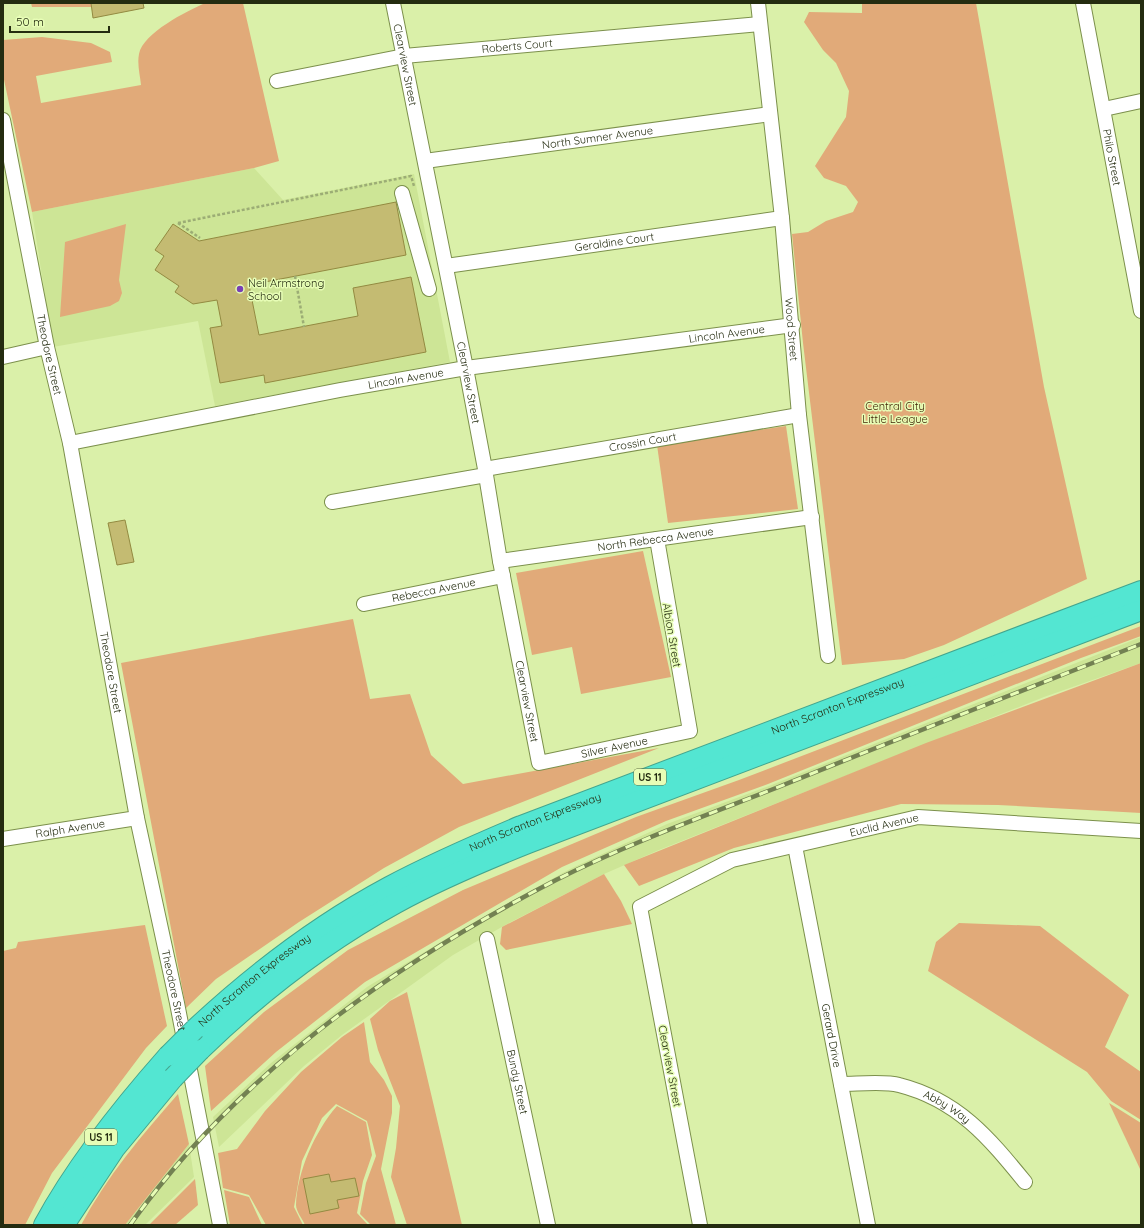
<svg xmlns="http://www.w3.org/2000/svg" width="1144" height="1228" font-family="Quicksand,sans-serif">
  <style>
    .built { fill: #cde596 }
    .green { fill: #e1aa79 }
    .building { fill: #c4bb72; stroke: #938a41 }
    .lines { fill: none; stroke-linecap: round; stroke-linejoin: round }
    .minor-casing { stroke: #7c904c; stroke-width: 16 }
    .highway-casing { stroke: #43a58e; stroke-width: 22 }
    .path { stroke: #9cad75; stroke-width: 2.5; stroke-dasharray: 3 2; stroke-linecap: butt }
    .minor { stroke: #fff; stroke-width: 14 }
    .highway { stroke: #53e6d2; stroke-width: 20 }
    .rail-casing { stroke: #738152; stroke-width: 4.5 }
    .rail { stroke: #e7fdb6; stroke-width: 3; stroke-dasharray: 9; stroke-linecap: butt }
    .highway-bridge-casing { stroke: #43a58e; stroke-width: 22; stroke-linecap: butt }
    .highway-bridge { stroke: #53e6d2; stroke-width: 20 }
    .poi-dot { fill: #783fb5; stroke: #e7fdb6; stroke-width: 1.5 }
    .labels { text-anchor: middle; stroke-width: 3; stroke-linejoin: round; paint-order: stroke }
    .shield { fill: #e7fdb6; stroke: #5e6b42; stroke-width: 1 }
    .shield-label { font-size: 10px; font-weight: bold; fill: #242c10 }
    .street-label { font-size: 11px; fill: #242c10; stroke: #e7fdb6 }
    .poi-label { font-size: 11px; fill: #242c10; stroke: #e7fdb6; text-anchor: start }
    .park-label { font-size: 11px; fill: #422507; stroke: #e7fdb6 }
  </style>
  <rect width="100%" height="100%" fill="#daf0a9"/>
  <!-- built -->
  <g class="built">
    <path d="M254,168l29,32 131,-26 36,188 -235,44 -17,-85 -145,26 -21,-135z"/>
    <path d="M1141,637v26l-97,34 -385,153 -55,24 -97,50 -54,31 -111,80 -38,31 -85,81 -6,-30 58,-54 96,-76 102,-62 101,-56 97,-45 102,-38z"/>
    <path d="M189,1144l5,33 -49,48h-20z"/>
  </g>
  <!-- green -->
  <g class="green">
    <path d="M31,3h60v4h-59z"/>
    <path d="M205,3h38l36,158 -25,7 -222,44 -29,-137v-35l39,-3 49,6 19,9 2,10 -76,14 5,27 100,-18c-1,-10 -4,-21 -2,-31 4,-21 48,-43 66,-51z"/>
    <path d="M862,3h114l68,384 43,192 -143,66 -40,14 -62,6 -39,-322 -11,-109 16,-2 18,-11 27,-9 5,-10 -12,-16 -22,-8 -9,-12 31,-49 3,-26 -13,-28 -13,-13 -19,-28 5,-10 53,1z"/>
    <path d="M126,224l-7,56 3,13 -3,8 -9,5 -50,11 5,-75z"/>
    <path d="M786,426l12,83 -130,14 -11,-78z"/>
    <path d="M643,551l28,126 -90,17 -9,-47 -40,8 -16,-82z"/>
    <path d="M353,619l17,80 40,-5 21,61 32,29 196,-36 -200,79 -75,41 -85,54 -83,57 -30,29 -65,-345z"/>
    <path d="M1141,626v10l-60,22 -313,126 -102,37 -104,46 -197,115 -89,70 -65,59 -6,-45 59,-54 84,-62 115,-60 173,-73 103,-37z"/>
    <path d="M1141,663v150l-143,-8 -97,-1 -167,44 -95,38 -15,-21 302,-122z"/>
    <path d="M604,874l17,27 11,23 -126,26 -6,-6 2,-17z"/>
    <path d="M959,923l81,3 89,69 -24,52 36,25v48l-30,-19 -24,-29 -159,-101 8,-29z"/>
    <path d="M145,925l22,101 -21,22 -94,125 -27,52h-22v-274l13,-3 2,-6z"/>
    <path d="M407,992l55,233h-55l-16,-48 5,-29 4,-42 -22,-56 -8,-31 20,-18z"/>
    <path d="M364,1022l6,40 14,18 8,16v17l-11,56 15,56h-25l-11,-11 6,-31 10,-27 -9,-35 -31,-17 -14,14 -20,43 -8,46 9,18h-37l-17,-30 -26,-7 -5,-35 19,-4 28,-38 36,-39 41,-35z"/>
    <path d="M178,1094l11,50 -64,81h-44c26,-49 61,-90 97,-131z"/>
    <path d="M1109,1103l32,20v48z"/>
    <path d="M337,1106l29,16 6,33 -9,26 -6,32 11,12h-63c-2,-5 -9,-14 -9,-20 1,-33 19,-74 41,-99z"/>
    <path d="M195,1179l3,26 -23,20h-26z"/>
    <path d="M224,1190l25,7 13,28h-32z"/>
  </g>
  <!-- building -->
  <g class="building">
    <path d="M91,3h52l1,5 -51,10z"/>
    <path d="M396,202l10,53 -157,30 10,50 99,-19 -5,-28 58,-11 15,75 -161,31 -1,-8 -44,8 -10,-55 12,-2 -5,-26 -24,4 -18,-12 4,-6 -24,-16 9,-14 -9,-6 18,-26 26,17z"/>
    <path d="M125,520l9,42 -17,3 -9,-42z"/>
    <path d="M329,1174l2,8 24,-4 4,18 -22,4 2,8 -29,6 -7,-35z"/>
  </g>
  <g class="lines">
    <!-- minor casing -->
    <g class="minor-casing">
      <g id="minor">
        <path id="s1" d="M393,3l73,365 19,101 15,92 39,202 151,-32 -33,-192"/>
        <path id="s2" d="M758,3l24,215 17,197 29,241"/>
        <path id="s3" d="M1083,3l58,308"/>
        <path id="s4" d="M277,81l127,-25 356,-32"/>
        <path d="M1104,109l37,-8"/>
        <path id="s5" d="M3,120l44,227 23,96 67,375 40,185 43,222"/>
        <path id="s6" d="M425,161l345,-47"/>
        <path d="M402,193l27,96"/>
        <path id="s7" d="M446,266l336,-48"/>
        <path d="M3,357l44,-10"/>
        <path id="s8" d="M70,443l270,-53 126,-22 327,-43"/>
        <path id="s9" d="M485,469l314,-54"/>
        <path d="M332,502l154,-27"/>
        <path id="s10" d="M500,561l312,-44"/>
        <path id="s11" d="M364,604l139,-28"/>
        <path id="s12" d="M3,839l134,-21"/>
        <path id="s13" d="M795,846l73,379"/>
        <path id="s14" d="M487,939l61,286"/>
        <path id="s15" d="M841,1084c16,0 44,-3 58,1 59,15 90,53 126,97"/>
        <path id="s16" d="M700,1225l-60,-318 92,-47 186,-43 223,14"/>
      </g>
    </g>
    <!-- highway casing -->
    <g class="highway-casing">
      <g id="highway">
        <path id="s17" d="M195,1029c59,-55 123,-104 194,-142 43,-23 87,-42 132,-61l620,-235"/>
        <path d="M200,1050c59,-57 123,-107 196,-147 42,-23 87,-42 132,-60l613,-233"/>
        <path d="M44,1225c33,-61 78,-117 124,-169"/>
        <path d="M64,1225l51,-77 58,-70"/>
      </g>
    </g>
    <!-- path -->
    <g class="path">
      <path d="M178,223l233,-47 3,10"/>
      <path d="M178,223l22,15"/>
      <path d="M295,276l9,51"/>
    </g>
    <!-- minor -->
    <use href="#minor" class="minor"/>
    <!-- highway -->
    <use href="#highway" class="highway"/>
    <!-- rail casing -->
    <g class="rail-casing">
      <path id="rail" d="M130,1225c106,-149 265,-262 426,-345 71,-36 146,-63 220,-92 121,-49 243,-96 365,-144"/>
    </g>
    <!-- rail -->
    <use href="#rail" class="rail"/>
    <!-- highway-bridge casing -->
    <g class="highway-bridge-casing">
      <g id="highway-bridge">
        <path d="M168,1056l27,-27"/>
        <path d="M173,1078l27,-28"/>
      </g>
    </g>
    <!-- highway-bridge -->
    <use href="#highway-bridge" class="highway-bridge"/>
  </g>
  <!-- markers -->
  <circle class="poi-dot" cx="240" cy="289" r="4"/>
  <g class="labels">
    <!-- shield labels -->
    <g class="shield">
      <rect x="634" y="769" width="32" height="16" rx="3"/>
      <rect x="85" y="1129" width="32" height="16" rx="3"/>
    </g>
    <g class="shield-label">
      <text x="650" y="781">US 11</text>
      <text x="101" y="1141">US 11</text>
    </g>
    <!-- street labels -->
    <g class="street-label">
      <text dy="4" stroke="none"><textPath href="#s4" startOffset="243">Roberts Court</textPath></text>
      <text dy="4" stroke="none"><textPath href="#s1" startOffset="63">Clearview Street</textPath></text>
      <text dy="4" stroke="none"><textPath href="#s6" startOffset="174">North Sumner Avenue</textPath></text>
      <text dy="4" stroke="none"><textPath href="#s3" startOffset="157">Philo Street</textPath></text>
      <text dy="4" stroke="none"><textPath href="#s7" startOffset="170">Geraldine Court</textPath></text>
      <text dy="4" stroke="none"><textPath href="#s2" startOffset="328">Wood Street</textPath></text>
      <text dy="4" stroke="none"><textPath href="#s8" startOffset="666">Lincoln Avenue</textPath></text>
      <text dy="4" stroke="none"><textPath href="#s5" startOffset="239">Theodore Street</textPath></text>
      <text dy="4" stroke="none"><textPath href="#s8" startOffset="342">Lincoln Avenue</textPath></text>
      <text dy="4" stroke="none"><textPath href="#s1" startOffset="387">Clearview Street</textPath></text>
      <text dy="4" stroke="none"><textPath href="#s9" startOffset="160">Crossin Court</textPath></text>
      <text dy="4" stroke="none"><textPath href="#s10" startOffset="157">North Rebecca Avenue</textPath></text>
      <text dy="4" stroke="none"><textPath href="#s11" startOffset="71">Rebecca Avenue</textPath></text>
      <text transform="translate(672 635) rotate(80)" y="4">Albion Street</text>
      <text dy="4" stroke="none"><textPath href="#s5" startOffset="563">Theodore Street</textPath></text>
      <text dy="4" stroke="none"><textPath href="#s1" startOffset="711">Clearview Street</textPath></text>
      <text dy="4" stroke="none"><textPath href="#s17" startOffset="725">North Scranton Expressway</textPath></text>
      <text dy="4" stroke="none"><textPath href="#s1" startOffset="851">Silver Avenue</textPath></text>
      <text dy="4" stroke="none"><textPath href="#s17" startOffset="401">North Scranton Expressway</textPath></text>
      <text dy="4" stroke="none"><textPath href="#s16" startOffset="583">Euclid Avenue</textPath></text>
      <text dy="4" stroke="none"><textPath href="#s12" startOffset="68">Ralph Avenue</textPath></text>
      <text dy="4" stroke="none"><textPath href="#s17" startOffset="77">North Scranton Expressway</textPath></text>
      <text dy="4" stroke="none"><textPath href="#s5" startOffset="887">Theodore Street</textPath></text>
      <text dy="4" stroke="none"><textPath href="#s13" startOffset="193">Gerard Drive</textPath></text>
      <text transform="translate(670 1066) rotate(79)" y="4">Clearview Street</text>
      <text dy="4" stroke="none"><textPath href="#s14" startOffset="146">Bundy Street</textPath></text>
      <text dy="4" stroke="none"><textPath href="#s15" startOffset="111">Abby Way</textPath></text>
    </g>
    <!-- poi labels -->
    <g class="poi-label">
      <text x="248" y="287">Neil Armstrong<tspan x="248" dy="13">School</tspan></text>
    </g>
    <!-- park labels -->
    <g class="park-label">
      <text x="895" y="410">Central City<tspan x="895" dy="13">Little League</tspan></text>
    </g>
  </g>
  <!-- border -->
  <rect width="1144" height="1228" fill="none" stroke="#242c10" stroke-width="8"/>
  <!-- scale -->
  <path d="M10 26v6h99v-6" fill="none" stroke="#242c10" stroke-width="2"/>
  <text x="16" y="26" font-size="12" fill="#242c10" stroke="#e7fdb6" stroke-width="3" paint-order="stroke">50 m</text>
</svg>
